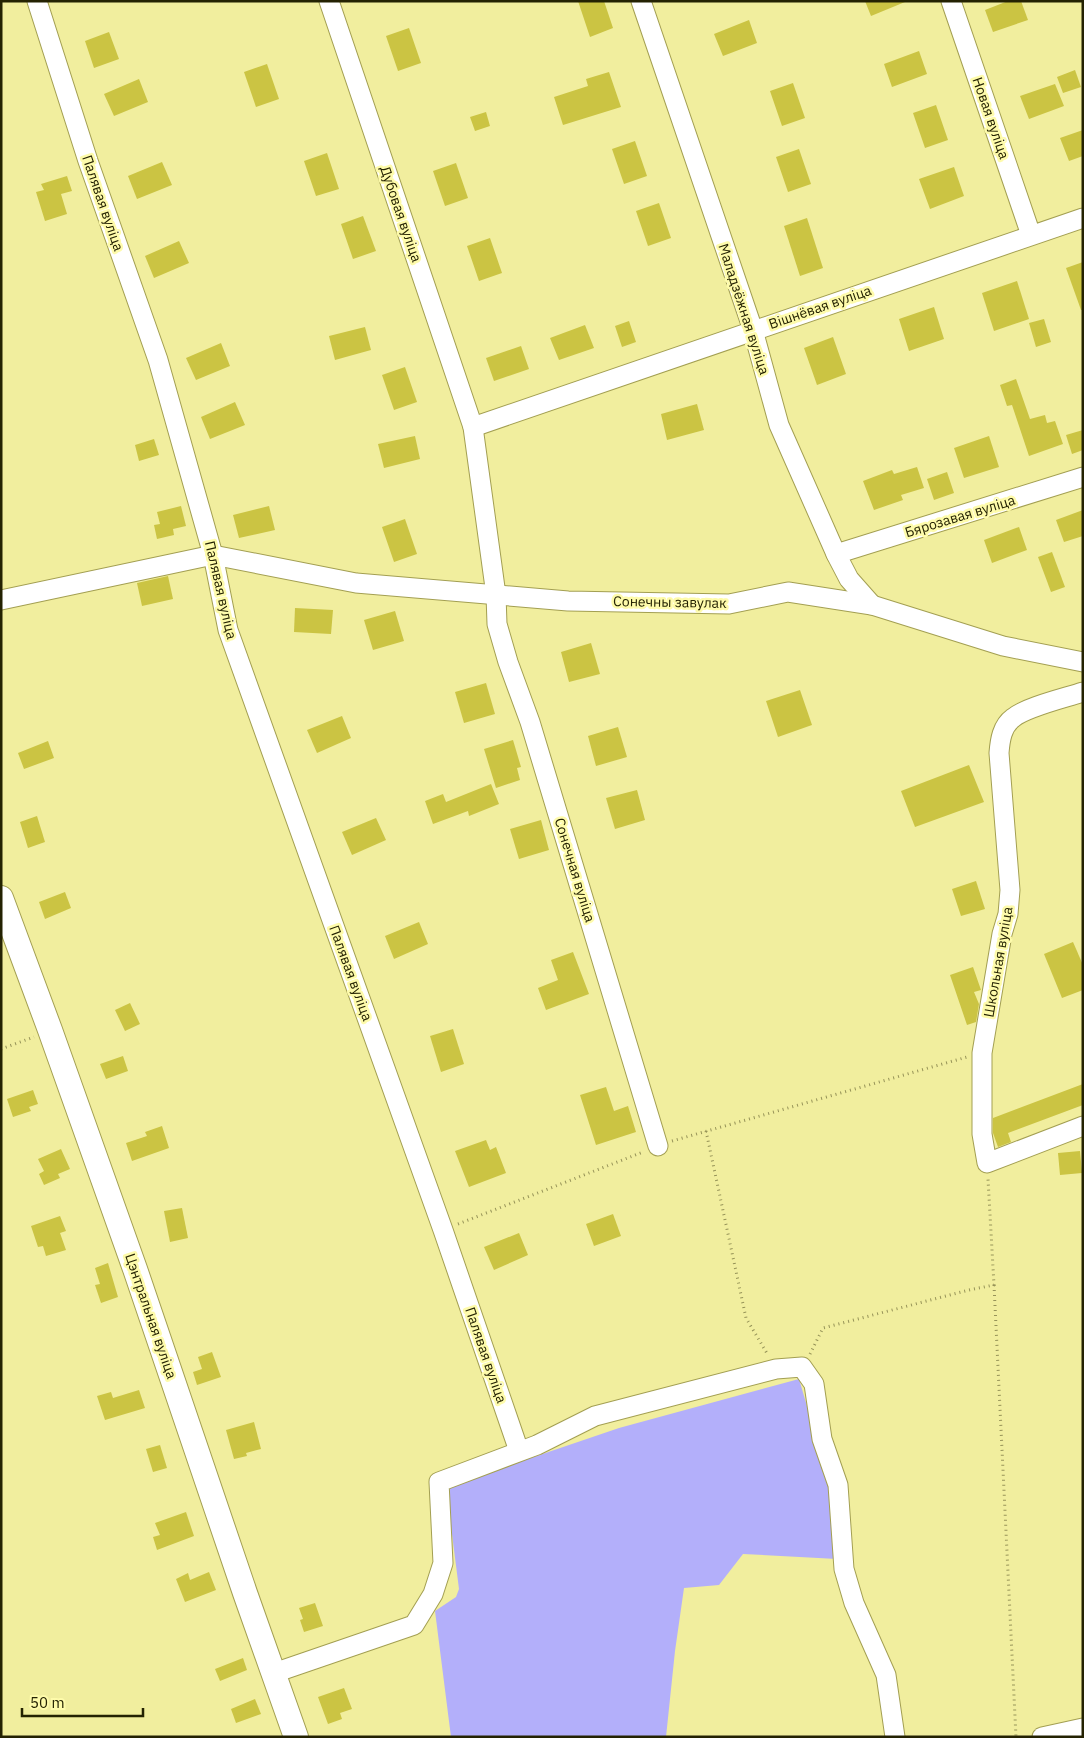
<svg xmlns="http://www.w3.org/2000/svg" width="1084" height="1738" font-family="'IBM Plex Sans',sans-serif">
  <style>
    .green { fill: #b3affa }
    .building { fill: #cbc443 }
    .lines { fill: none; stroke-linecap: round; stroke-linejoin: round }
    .minor-casing { stroke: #a39f52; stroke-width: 21 }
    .tertiary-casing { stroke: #a39f52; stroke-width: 26 }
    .path { stroke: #969358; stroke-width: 3; stroke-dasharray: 1 4; stroke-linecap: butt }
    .minor { stroke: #fff; stroke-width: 19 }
    .tertiary { stroke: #fff; stroke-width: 24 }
    .labels { text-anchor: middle; stroke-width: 5; stroke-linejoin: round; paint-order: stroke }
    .street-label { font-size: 14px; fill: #242202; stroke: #fefbab }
  </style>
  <rect width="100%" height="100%" fill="#f1ee9e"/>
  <!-- green -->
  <path class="green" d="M799,1379l35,119 3,61 -94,-5 -24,31 -35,3 -9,63 -9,86h-215l-16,-126 21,-14 3,-8 -13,-102 173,-59z"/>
  <!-- building -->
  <g class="building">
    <path d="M578,1h26l9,27 -23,9z"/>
    <path d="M865,1h40v1l-34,14z"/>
    <path d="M1008,1h13l7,19 -35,12 -8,-22z"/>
    <path d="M749,20l8,23 -34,13 -9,-22z"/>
    <path d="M409,28l12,35 -23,8 -12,-35z"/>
    <path d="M109,32l10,27 -25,9 -9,-27z"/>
    <path d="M919,51l8,23 -35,13 -8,-23z"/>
    <path d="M267,64l12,35 -23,8 -12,-35z"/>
    <path d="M1075,70l6,17 -18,6 -6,-16z"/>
    <path d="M609,72l12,35 -58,18 -9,-28 34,-11 -2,-7z"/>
    <path d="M139,79l9,23 -34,14 -10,-22z"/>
    <path d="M793,83l12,35 -23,8 -12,-35z"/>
    <path d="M1055,84l9,22 -35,13 -9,-23z"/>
    <path d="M936,105l12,35 -23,8 -12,-35z"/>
    <path d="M486,112l4,14 -15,5 -5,-14z"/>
    <path d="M1083,130v26l-14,5 -9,-23z"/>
    <path d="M635,141l12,35 -23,8 -12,-35z"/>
    <path d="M799,149l12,35 -23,8 -12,-35z"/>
    <path d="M327,153l12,36 -23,7 -12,-35z"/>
    <path d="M162,162l10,23 -35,14 -9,-23z"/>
    <path d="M456,163l12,35 -23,8 -12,-35z"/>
    <path d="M954,167l10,29 -34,13 -11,-30z"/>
    <path d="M67,176l5,15 -11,3 6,20 -22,7 -9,-29 8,-2 -3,-6z"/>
    <path d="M659,203l12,35 -23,8 -12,-35z"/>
    <path d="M363,216l13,35 -23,8 -12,-35z"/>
    <path d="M807,218l16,50 -23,8 -16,-50z"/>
    <path d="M490,238l12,35 -23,8 -12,-35z"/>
    <path d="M179,241l10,22 -35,15 -9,-22z"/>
    <path d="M1083,262v48h-2l-15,-42z"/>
    <path d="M1017,281l12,38 -35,12 -12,-38z"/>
    <path d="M934,307l10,32 -35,12 -10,-32z"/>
    <path d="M1044,319l7,23 -15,5 -7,-24z"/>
    <path d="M629,321l7,21 -14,5 -7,-21z"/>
    <path d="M585,325l9,23 -35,12 -9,-22z"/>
    <path d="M365,327l6,23 -36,10 -6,-24z"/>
    <path d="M833,337l13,37 -29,11 -13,-37z"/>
    <path d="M221,343l9,23 -34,14 -10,-22z"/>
    <path d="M521,346l8,23 -35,12 -8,-23z"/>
    <path d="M405,367l12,35 -23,8 -12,-35z"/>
    <path d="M1016,379l14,40 15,-4 2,8 8,-2 8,23 -34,12 -17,-51 -5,1 -7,-21z"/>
    <path d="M235,402l10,23 -35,14 -9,-22z"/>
    <path d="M697,404l7,26 -37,10 -6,-26z"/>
    <path d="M1083,430v20l-11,4 -6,-19z"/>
    <path d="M415,436l5,23 -36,9 -6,-24z"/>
    <path d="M989,436l10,31 -35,11 -10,-30z"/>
    <path d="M154,439l5,16 -20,6 -4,-16z"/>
    <path d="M917,467l7,21 -23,7 2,5 -29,10 -11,-29 29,-11 2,4z"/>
    <path d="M947,472l7,21 -20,7 -7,-21z"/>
    <path d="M181,506l5,20 -13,3 1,6 -17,4 -3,-14 6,-1 -3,-12z"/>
    <path d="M269,506l6,24 -36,8 -6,-23z"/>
    <path d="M1083,510v26l-19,6 -8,-22z"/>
    <path d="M405,519l12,35 -23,8 -12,-35z"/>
    <path d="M1019,527l8,23 -35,13 -8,-23z"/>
    <path d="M1052,552l13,35 -14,5 -13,-35z"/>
    <path d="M168,576l5,23 -31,7 -5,-23z"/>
    <path d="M295,608l38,2 -2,24 -37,-2z"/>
    <path d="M395,611l9,30 -31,9 -9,-30z"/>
    <path d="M591,643l9,31 -31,8 -8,-30z"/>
    <path d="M486,683l9,31 -31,9 -9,-31z"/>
    <path d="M800,690l12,35 -34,12 -12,-36z"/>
    <path d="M342,716l9,22 -34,15 -10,-23z"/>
    <path d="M618,727l9,30 -31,9 -8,-30z"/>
    <path d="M513,740l8,27 -4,1 3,12 -24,8 -12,-39z"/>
    <path d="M48,741l6,17 -30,11 -6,-16z"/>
    <path d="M969,765l15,37 -69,25 -14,-36z"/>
    <path d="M491,784l8,20 -30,12 -1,-5 -35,13 -8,-23 18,-7 3,8z"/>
    <path d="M637,790l8,30 -30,9 -9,-31z"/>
    <path d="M37,816l8,26 -17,6 -8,-26z"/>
    <path d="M376,818l10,22 -34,15 -10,-23z"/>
    <path d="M541,820l8,30 -30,9 -9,-30z"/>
    <path d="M976,881l9,28 -24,7 -9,-27z"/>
    <path d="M65,892l6,16 -26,11 -6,-17z"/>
    <path d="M419,922l9,22 -34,15 -9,-23z"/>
    <path d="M1073,942l10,23v25l-21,8 -18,-44z"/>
    <path d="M573,952l16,42 -43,16 -8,-22 20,-8 -7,-20z"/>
    <path d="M973,967l8,23 -7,2 5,12 -3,18 -9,3 -17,-50z"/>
    <path d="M130,1003l10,21 -15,7 -10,-21z"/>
    <path d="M453,1029l11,35 -23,8 -11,-36z"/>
    <path d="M123,1056l5,15 -22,8 -6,-15z"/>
    <path d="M1083,1084v21l-75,28 3,9 -13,5 -5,-14v-15z"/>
    <path d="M606,1087l8,24 14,-5 8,26 -40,13 -16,-50z"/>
    <path d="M33,1090l5,14 -9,3 2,4 -18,6 -6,-18z"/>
    <path d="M162,1126l7,22 -37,13 -6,-18 21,-7 -2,-4z"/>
    <path d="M486,1140l4,10 6,-3 10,26 -37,14 -14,-36z"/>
    <path d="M61,1149l9,20 -12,5 2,4 -16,7 -5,-11 5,-3 -6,-12z"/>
    <path d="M1080,1151l2,22 -22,2 -2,-22z"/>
    <path d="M182,1208l6,30 -18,4 -6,-31z"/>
    <path d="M613,1214l8,22 -27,10 -8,-22z"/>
    <path d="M60,1216l6,15 -6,2 6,17 -20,6 -3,-10 -5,1 -7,-21z"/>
    <path d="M519,1233l9,22 -34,15 -10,-23z"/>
    <path d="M108,1263l10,34 -17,6 -6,-18 5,-1 -5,-16z"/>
    <path d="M212,1352l9,25 -24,8 -4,-13 9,-3 -4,-12z"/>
    <path d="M139,1390l6,18 -40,12 -8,-24 14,-4 2,6z"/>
    <path d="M254,1422l7,27 -15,4 1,3 -13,3 -8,-29z"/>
    <path d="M160,1445l7,23 -14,4 -7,-23z"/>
    <path d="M186,1512l8,24 -37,14 -4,-13 7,-2 -5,-12z"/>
    <path d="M209,1572l7,18 -31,12 -9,-23 12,-6 2,7z"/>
    <path d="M315,1603l8,23 -19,6 -4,-12 3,-1 -4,-11z"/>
    <path d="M243,1658l4,12 -27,11 -5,-12z"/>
    <path d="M344,1688l8,21 -12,4 2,6 -14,5 -10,-27z"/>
    <path d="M255,1699l6,15 -25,9 -5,-14z"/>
  </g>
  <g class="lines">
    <!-- minor casing -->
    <g class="minor-casing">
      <g id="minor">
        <path d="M37,1l51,160 70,199 55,195 15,75 215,600 76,221"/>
        <path d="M329,1l144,426 23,168 1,29 11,38 22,60 128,424"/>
        <path d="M641,1l112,329 26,95 57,129 13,25 23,26"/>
        <path d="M951,1l80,234"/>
        <path d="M473,427l610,-209"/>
        <path d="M836,554l247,-77"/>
        <path d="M1,600l212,-45 143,28 212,18 161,3 59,-12 84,13 131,41 80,16"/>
        <path d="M1083,692c-18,6 -57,15 -70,26 -11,8 -13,22 -14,35l11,137 -2,24 -6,20 -20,119v81l5,29 96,-37"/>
        <path d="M274,1673l140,-48 19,-31 10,-31 -4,-81 98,-37 58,-29 181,-47 26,-2 12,17 8,55 16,46 6,84 10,34 32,72 9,62"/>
        <path d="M1042,1737l41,-9"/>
      </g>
    </g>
    <!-- tertiary casing -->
    <g class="tertiary-casing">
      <path id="tertiary" d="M1,898l49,132 85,239 110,324 51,144"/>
    </g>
    <!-- path -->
    <g class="path">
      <path d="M1,1049l33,-12"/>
      <path d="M706,1131l40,187 22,37"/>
      <path d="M672,1141l295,-84"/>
      <path d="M458,1224l185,-72"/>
      <path d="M994,1285l22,452"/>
      <path d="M810,1354l13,-26 146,-38 25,-5 -6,-106"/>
    </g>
    <!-- minor -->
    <use href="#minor" class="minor"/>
    <!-- tertiary -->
    <use href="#tertiary" class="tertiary"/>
  </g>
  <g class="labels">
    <!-- street labels -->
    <g class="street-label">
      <text transform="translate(991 118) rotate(71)" y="5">Новая вуліца</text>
      <text transform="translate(103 203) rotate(71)" y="5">Палявая вуліца</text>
      <text transform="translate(401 214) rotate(71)" y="5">Дубовая вуліца</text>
      <text transform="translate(820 307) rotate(-19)" y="5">Вішнёвая вуліца</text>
      <text transform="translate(744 309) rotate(72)" y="5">Маладзёжная вуліца</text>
      <text transform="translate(960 516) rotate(-17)" y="5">Бярозавая вуліца</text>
      <text transform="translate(221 590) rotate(77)" y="5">Палявая вуліца</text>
      <text transform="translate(670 602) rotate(1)" y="5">Сонечны завулак</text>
      <text transform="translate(575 870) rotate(73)" y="5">Сонечная вуліца</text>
      <text transform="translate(998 962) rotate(-80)" y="5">Школьная вуліца</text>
      <text transform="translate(351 973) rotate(70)" y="5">Палявая вуліца</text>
      <text transform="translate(151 1316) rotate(71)" y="5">Цэнтральная вуліца</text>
      <text transform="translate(486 1355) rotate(71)" y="5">Палявая вуліца</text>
    </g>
  </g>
  <!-- border -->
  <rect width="1084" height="1738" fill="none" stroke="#242202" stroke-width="5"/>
  <!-- scale -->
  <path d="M22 1708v8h121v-8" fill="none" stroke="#242202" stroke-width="2.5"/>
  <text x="30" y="1708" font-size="15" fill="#242202" stroke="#fefbab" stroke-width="4" paint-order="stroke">50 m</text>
</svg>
